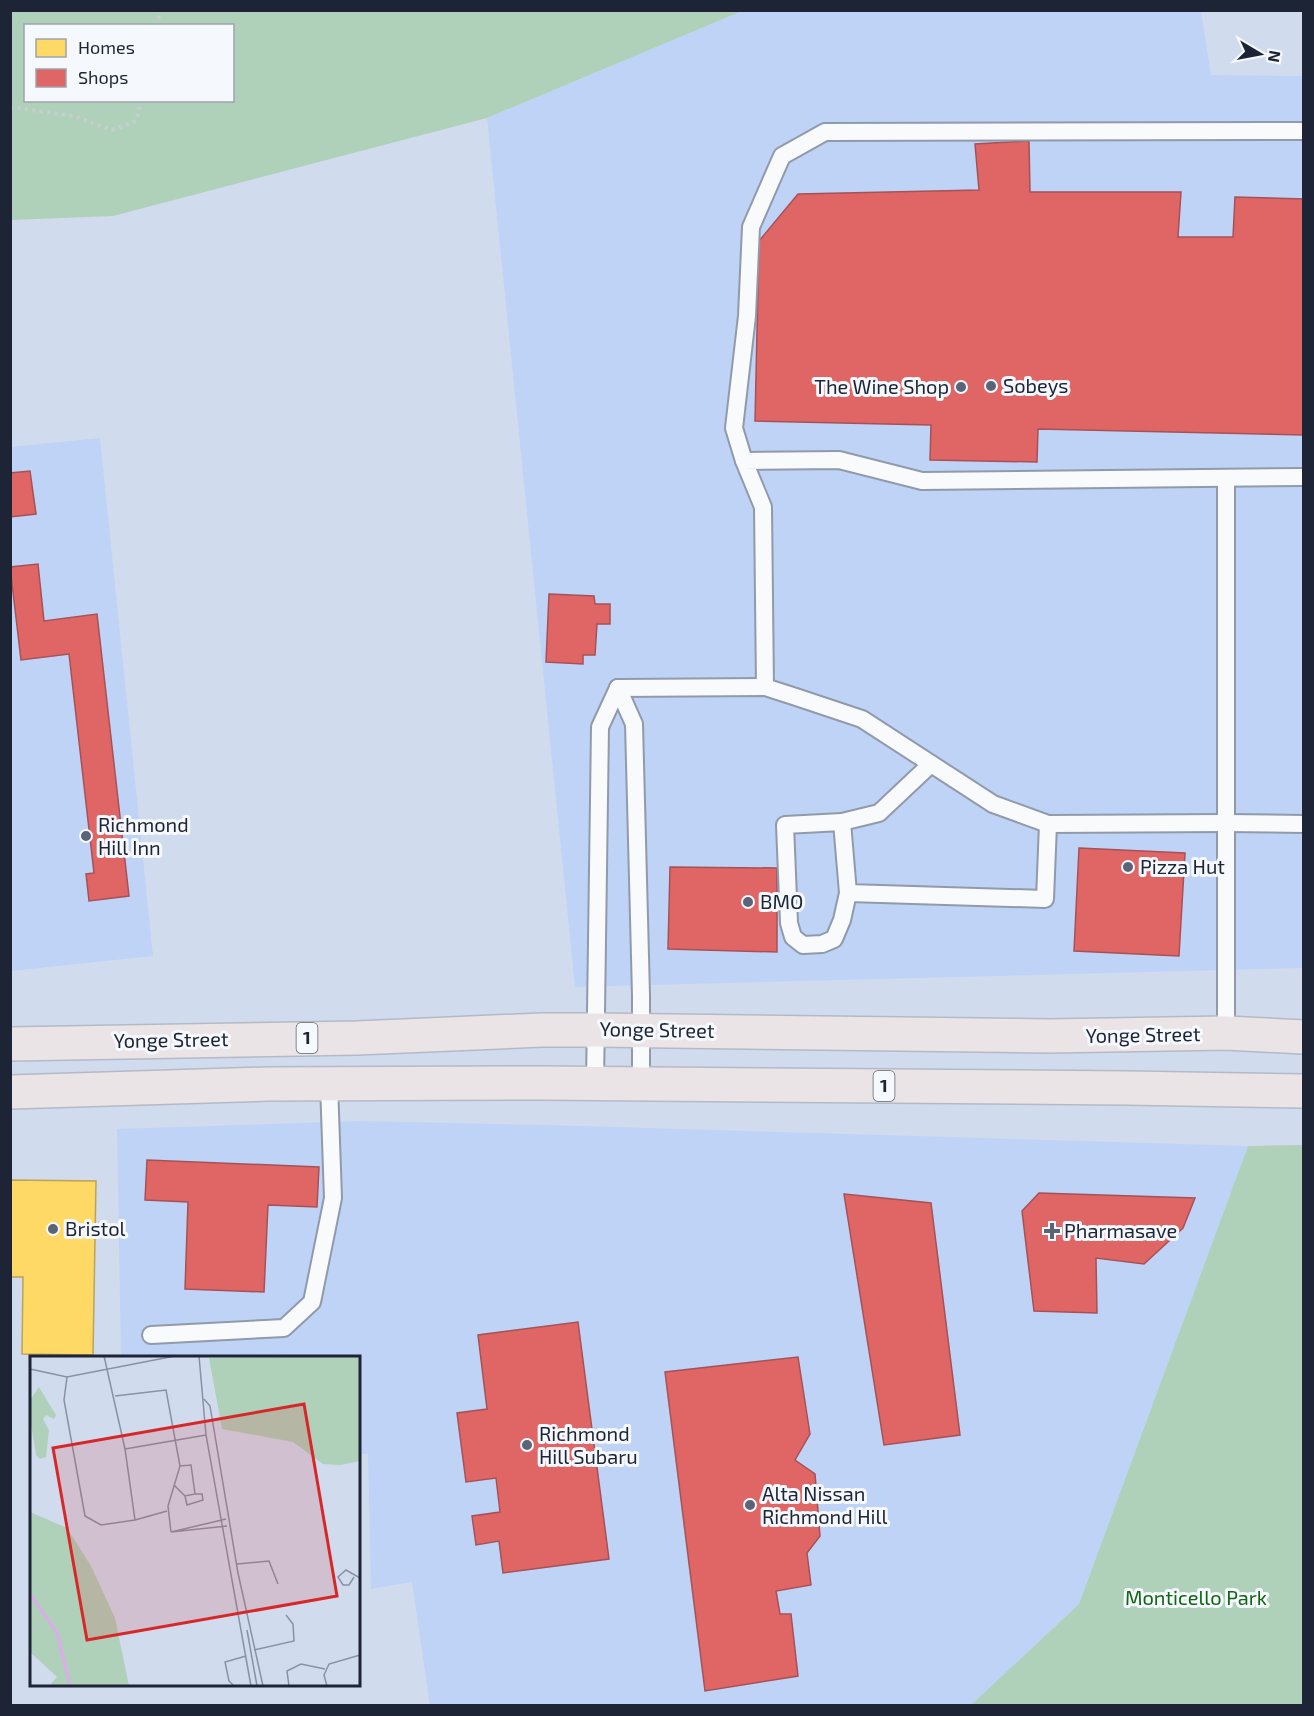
<svg xmlns="http://www.w3.org/2000/svg" width="1314" height="1716" font-family="'Exo 2',sans-serif">
  <style>
    .built { fill: #bfd3f7 }
    .green { fill: #afd1ba; fill-rule: evenodd }
    .homes { fill: #ffd966; stroke: #bba357; stroke-width: 1.5 }
    .shops { fill: #e06666; stroke: #a55257; stroke-width: 1.5 }
    .lines { fill: none; stroke-linecap: round; stroke-linejoin: round }
    .service-casing { stroke: #919aaa; stroke-width: 20 }
    .primary-casing { stroke: #b4bac5; stroke-width: 36 }
    .path { stroke: #c9cdd2; stroke-width: 4; stroke-dasharray: 3 4.5; stroke-linecap: butt }
    .service { stroke: #f8fafc; stroke-width: 16 }
    .primary { stroke: #eae4e7; stroke-width: 33 }
    .poi-dot { fill: #5b6476; stroke: #f5f8fc; stroke-width: 2 }
    .labels { text-anchor: middle; stroke-width: 6; stroke-linejoin: round; paint-order: stroke }
    .shield { fill: #f5f8fc; stroke: #5d6471; stroke-width: 1.5 }
    .shield-label { font-size: 18px; font-weight: bold; fill: #1c2435 }
    .poi-label { font-size: 20px; fill: #1c2435; stroke: #f5f8fc; text-anchor: start }
    .street-label { font-size: 20px; fill: #1c2435; stroke: #f5f8fc }
    .park-label { font-size: 20px; fill: #106612; stroke: #f5f8fc }
    .inset-river { fill: none; stroke: #deabee; stroke-width: 3 }
    .inset-road { fill: none; stroke: #8992a4; stroke-width: 1.5 }
    .view { fill: #d62828; fill-opacity: 0.15; stroke: #d62828; stroke-width: 3 }
    .inset-edge { fill: none; stroke: #1c2435; stroke-width: 3 }
  </style>
  <rect width="100%" height="100%" fill="#d1dbee"/>
  <!-- built -->
  <g class="built">
    <path d="M742,11h459l10,64 92,1v892l-728,19 -88,-869z"/>
    <path d="M100,438l53,518 -142,15 -1,-524z"/>
    <path d="M361,1121l221,5 666,20 -169,458 -108,101 -541,1 -18,-124 -41,7 -3,-135h-9l-1,-96 -237,-1 -4,-228z"/>
  </g>
  <!-- green -->
  <g class="green">
    <path d="M10,11l1,-1 731,1 -255,107 -374,98 -102,4zM26,26h206v74h-206z"/>
    <path d="M1303,1145v560h-332l108,-101 169,-458z"/>
  </g>
  <!-- homes -->
  <path class="homes" d="M10,1180l86,1 -3,174 -71,-1 1,-77h-13z"/>
  <!-- shops -->
  <g class="shops">
    <path d="M1029,141l1,51h151l-3,45h55l2,-40 69,2v236l-266,-6 -1,33 -107,-2 1,-35 -176,-4 4,-180 39,-47 181,-4 -4,-46z"/>
    <path d="M30,471l6,43 -26,3v-44z"/>
    <path d="M38,564l6,57 53,-7 32,282 -40,5 -3,-27 8,-1 -25,-219 -48,6 -11,-93z"/>
    <path d="M549,594l45,2 1,8h15v20h-13l-2,31h-12v9l-37,-2z"/>
    <path d="M1079,848l106,5 -6,103 -105,-5z"/>
    <path d="M670,867l107,1v84l-109,-3z"/>
    <path d="M147,1160l172,7 -2,40 -49,-2 -4,87 -79,-3 3,-87 -43,-2z"/>
    <path d="M1039,1193l156,5 -12,30 -39,36 -48,-6 1,55 -63,-2 -12,-100z"/>
    <path d="M844,1194l87,9 29,232 -76,10z"/>
    <path d="M578,1322l31,237 -106,14 -4,-32 -23,4 -4,-29 28,-4 -4,-34 -30,4 -9,-69 30,-4 -9,-74z"/>
    <path d="M798,1357l12,77 -15,26 20,14 5,62 -13,17 4,32 -35,6 4,23h11l7,62 -93,15 -40,-319z"/>
  </g>
  <g class="lines">
    <!-- service casing -->
    <g class="service-casing">
      <g id="service">
        <path d="M744,461l-10,-33 13,-112 4,-89 31,-71 43,-24 479,-1"/>
        <path d="M1226,478v555"/>
        <path d="M765,687l-2,-180 -19,-46 95,-1 83,21 382,-4"/>
        <path d="M618,688l147,-1 31,10 66,22 131,85 55,20 178,-1 78,1"/>
        <path d="M618,688l16,36 7,271v89"/>
        <path d="M931,764l-52,49 -37,9 6,71 197,6 3,-75"/>
        <path d="M842,822l-57,3 4,98 4,14 10,8 19,-1 12,-5 8,-19 6,-27"/>
        <path d="M595,1084l5,-357 18,-39"/>
        <path d="M151,1335l133,-7 28,-26 21,-104 -4,-114"/>
      </g>
    </g>
    <!-- primary casing -->
    <g class="primary-casing">
      <g id="primary">
        <path d="M10,1044l347,-6 185,-8h54l453,6 177,-3 78,4"/>
        <path d="M10,1092l258,-8 272,-1 586,5 178,3"/>
      </g>
    </g>
    <!-- path -->
    <g class="path">
      <path d="M157,26l3,-16"/>
      <path d="M10,107l63,9 39,14 24,-9 6,-21"/>
    </g>
    <!-- service -->
    <use href="#service" class="service"/>
    <!-- primary -->
    <use href="#primary" class="primary"/>
  </g>
  <!-- markers -->
  <g class="poi-dot">
    <circle cx="991" cy="386" r="6"/>
    <circle cx="961" cy="387" r="6"/>
    <circle cx="86" cy="836" r="6"/>
    <circle cx="1128" cy="867" r="6"/>
    <circle cx="748" cy="902" r="6"/>
    <circle cx="53" cy="1229" r="6"/>
    <path d="M1049 1222h6v6h6v6h-6v6h-6v-6h-6v-6h6z"/>
    <circle cx="527" cy="1445" r="6"/>
    <circle cx="750" cy="1505" r="6"/>
  </g>
  <g class="labels">
    <!-- shield labels -->
    <g class="shield">
      <rect x="296.5" y="1023" width="21" height="30" rx="4.5"/>
      <rect x="873.5" y="1071" width="21" height="30" rx="4.5"/>
    </g>
    <g class="shield-label">
      <text x="307" y="1044">1</text>
      <text x="884" y="1092">1</text>
    </g>
    <!-- poi labels -->
    <g class="poi-label">
      <text x="1003" y="393">Sobeys</text>
      <text x="949" y="394" text-anchor="end">The Wine Shop</text>
      <text x="98" y="832">Richmond<tspan x="98" dy="23">Hill Inn</tspan></text>
      <text x="1140" y="874">Pizza Hut</text>
      <text x="760" y="909">BMO</text>
      <text x="65" y="1236">Bristol</text>
      <text x="1064" y="1238">Pharmasave</text>
      <text x="539" y="1441">Richmond<tspan x="539" dy="23">Hill Subaru</tspan></text>
      <text x="762" y="1501">Alta Nissan<tspan x="762" dy="23">Richmond Hill</tspan></text>
    </g>
    <!-- street labels -->
    <g class="street-label">
      <text transform="translate(657 1030) rotate(1)" y="7">Yonge Street</text>
      <text transform="translate(1143 1035) rotate(-1)" y="7">Yonge Street</text>
      <text transform="translate(171 1040) rotate(-1)" y="7">Yonge Street</text>
    </g>
    <!-- park labels -->
    <g class="park-label">
      <text x="1196" y="1605">Monticello Park</text>
    </g>
  </g>
  <!-- overview -->
  <g transform="translate(30 1356)">
    <rect width="330" height="330" fill="#d1dbee"/>
    <path d="M330,0v105l-19,4 -18,-1 -30,-22 -71,-13 -13,-71zM9,31l17,28 -2,4 -8,-4 -3,4 6,11 -3,27 -6,2 -4,-4 -6,-37v-18zM0,156l37,16 24,38 24,52 14,68h-80l8,-9 -27,-25z" fill="#afd1ba"/>
    <path class="inset-river" d="M0,238l27,39 13,53"/>
    <path class="inset-road" d="M74,0l21,93 10,71 32,-9M169,0l7,79 45,251M0,13l37,8 108,-21M37,21l-3,23 21,116 16,9 34,-5M85,40l51,-6 14,76 -12,40 3,26M174,43l6,7 28,167 25,113M95,93l81,-14M144,129l11,11 10,-2 -4,-29 -11,1M155,140l2,9 16,-5 -1,-6h-7M141,176l56,-6M141,176l55,-13M207,208l32,-3 9,23M324,221l-5,8h-6l-5,-8 8,-7 14,8M217,274l10,56M224,294l40,-9 -1,-17 -7,-9M204,330l-5,-5 -4,-19 21,-6M259,330l-2,-15 14,-7 24,5M297,330l-3,-11 5,-11 31,-9"/>
    <path class="view" d="M274,48l33,192 -250,44 -34,-192z"/>
    <rect width="330" height="330" class="inset-edge"/>
  </g>
  <!-- border -->
  <rect width="1314" height="1716" fill="none" stroke="#1c2435" stroke-width="24"/>
  <!-- legend -->
  <rect x="24" y="24" width="210" height="78" fill="#f5f8fc" stroke="#9ea3ac" stroke-width="1.5"/>
  <rect x="36" y="39" width="30" height="18" fill="#ffd966" stroke="#9ea3ac" stroke-width="1.5"/>
  <text x="78" y="54" font-size="18" fill="#1c2435">Homes</text>
  <rect x="36" y="69" width="30" height="18" fill="#e06666" stroke="#9ea3ac" stroke-width="1.5"/>
  <text x="78" y="84" font-size="18" fill="#1c2435">Shops</text>
  <!-- north arrow -->
  <g transform="translate(1260 54) rotate(100)" stroke="#f5f8fc" stroke-width="4.5" paint-order="stroke">
  <path d="M0-4.5L10 22L0 15L-10 22Z" fill="#1c2435"/>
  <text y="-9" font-size="16" font-weight="bold" text-anchor="middle" fill="#1c2435">N</text>
  </g>
</svg>
